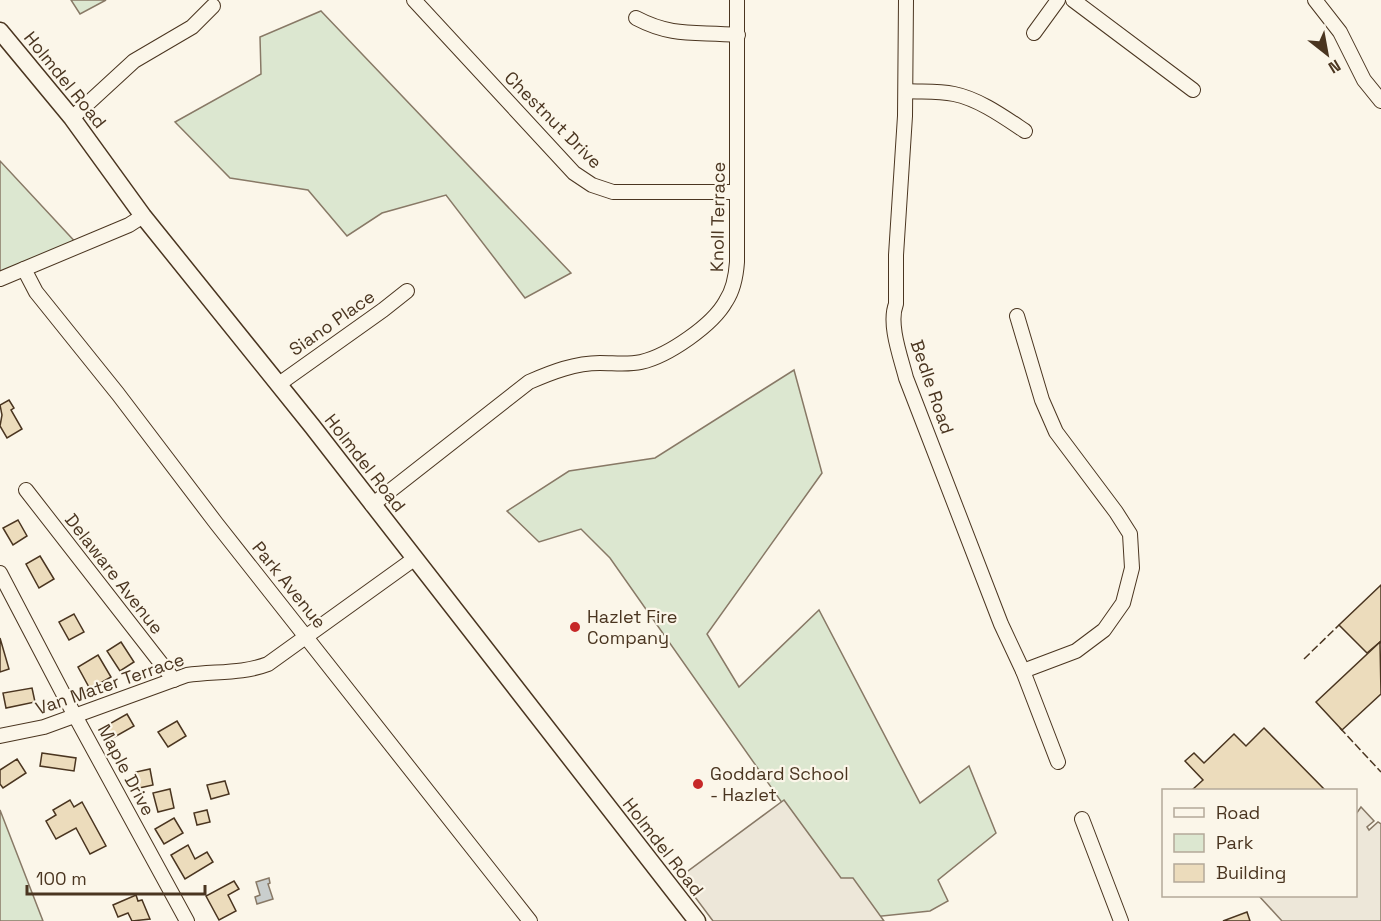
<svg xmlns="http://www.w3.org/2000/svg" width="1381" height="921" font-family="'Space Grotesk',sans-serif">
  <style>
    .green { fill: #dce7d0; stroke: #887966; stroke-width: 1.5 }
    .parking { fill: #ede7d9; stroke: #887966; stroke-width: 1.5 }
    .water { fill: #c9cecd; stroke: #887966; stroke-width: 1.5 }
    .building { fill: #ecdcbc; stroke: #4a3520; stroke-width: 1.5 }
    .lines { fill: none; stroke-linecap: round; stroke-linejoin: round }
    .minor-casing { stroke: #4a3520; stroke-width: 16 }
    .major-casing { stroke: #4a3520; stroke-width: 19 }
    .minor { stroke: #fbf6e9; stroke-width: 14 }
    .major { stroke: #fbf6e9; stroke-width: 16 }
    .fence { stroke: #4a3520; stroke-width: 1.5; stroke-dasharray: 8 3; stroke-linecap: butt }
    .poi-dot { fill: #c62828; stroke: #fbf6e9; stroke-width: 2 }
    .labels { text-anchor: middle; stroke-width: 4.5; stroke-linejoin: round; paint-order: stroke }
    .street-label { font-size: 18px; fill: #4a3520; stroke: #fbf6e9 }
    .poi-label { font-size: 18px; fill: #4a3520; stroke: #fbf6e9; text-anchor: start }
  </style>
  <rect width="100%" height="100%" fill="#fbf6e9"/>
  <!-- green -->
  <g class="green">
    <path d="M71,0h35l-26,14z"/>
    <path d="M321,11l250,262 -46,25 -79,-103 -64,18 -35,23 -39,-46 -78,-12 -55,-56 86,-48 -1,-37z"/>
    <path d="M0,161l80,86 -80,33z"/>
    <path d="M794,370l28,103 -115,161 32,53 80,-77 101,193 49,-37 27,67 -58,47 10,21 -18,10 -67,7 -253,-360 -29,-29 -42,13 -32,-31 62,-40 86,-13z"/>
    <path d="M0,810l43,111h-43z"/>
  </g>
  <!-- parking -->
  <g class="parking">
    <path d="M784,800l57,78h12l31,43h-171l-33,-44z"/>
    <path d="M1361,807l13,14 -7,6 2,3 9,-8 3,2v97h-99l-23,-25h97v-82z"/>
  </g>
  <!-- water -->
  <path class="water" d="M269,878l1,5 -2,1 5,15 -16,5 -2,-7 5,-2 -4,-13z"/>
  <!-- building -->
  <g class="building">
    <path d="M9,400l5,8 -3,2 11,19 -15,9 -7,-12 2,-11 -2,-10z"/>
    <path d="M18,520l9,16 -14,9 -10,-17z"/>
    <path d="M40,556l14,23 -15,9 -13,-24z"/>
    <path d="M1381,585v58l-1,-1 -13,11 -28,-28z"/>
    <path d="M74,614l10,18 -15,8 -10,-18z"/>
    <path d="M0,638l9,31 -9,3z"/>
    <path d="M121,642l13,20 -14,9 -13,-20z"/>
    <path d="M1380,642l1,52 -39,36 -26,-28z"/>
    <path d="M98,655l13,22 -21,12 -12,-22z"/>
    <path d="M32,688l3,14 -29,6 -3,-15z"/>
    <path d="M127,714l7,12 -23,13 -7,-12z"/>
    <path d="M177,721l9,15 -18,11 -10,-15z"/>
    <path d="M1264,728l61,62h-133l11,-10 -18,-19 9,-8 10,10 30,-29 12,12z"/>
    <path d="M42,753l34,5 -2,13 -34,-5z"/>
    <path d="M17,759l9,14 -23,15 -3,-4v-14z"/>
    <path d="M150,769l3,16 -14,3 -3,-16z"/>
    <path d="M225,781l4,13 -18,5 -4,-14z"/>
    <path d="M170,789l4,19 -16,4 -5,-19z"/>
    <path d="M70,800l4,7 8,-5 24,44 -16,8 -14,-26 -20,11 -10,-18 10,-6 -3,-5z"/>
    <path d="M207,810l3,12 -13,3 -3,-12z"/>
    <path d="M174,818l9,15 -19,11 -9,-15z"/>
    <path d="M188,845l7,14 12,-7 6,10 -28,17 -14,-24z"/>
    <path d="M234,881l5,8 -11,6 8,16 -17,9 -13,-24z"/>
    <path d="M136,895l2,6 4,-1 8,19 -18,2 -4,-8 -10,4 -5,-12z"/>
    <path d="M1247,912l3,9h-27z"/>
  </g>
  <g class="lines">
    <!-- minor casing -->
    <g class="minor-casing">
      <g id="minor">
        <path d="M414,0l160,173 18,12 21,7h124"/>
        <path d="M906,0l-1,116 -9,139v49c-8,20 5,54 10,74l95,246 22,47 35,91"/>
        <path d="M1073,0l120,90"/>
        <path d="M1315,0l25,32 24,48 17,21"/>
        <path d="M636,18c38,20 61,13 102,17"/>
        <path d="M1034,33l24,-33"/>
        <path d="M906,91c16,1 32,0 48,3 25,5 50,23 71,37"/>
        <path d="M72,118l62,-57 58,-34 21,-21"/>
        <path d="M24,269l12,23 82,102 98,129 314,398"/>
        <path d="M0,279l129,-54 14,-9"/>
        <path d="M1017,316l25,84 14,32 60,80 14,22 2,34 -9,35 -19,27 -28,21 -53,20"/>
        <path d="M279,384l104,-74 24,-19"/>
        <path d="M26,490l148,190"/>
        <path d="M372,505l157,-123c23,-10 46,-19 71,-19 14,0 28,2 41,-1 27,-6 72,-37 85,-61 8,-12 10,-25 11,-39v-262"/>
        <path d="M0,573l67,128 120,220"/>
        <path d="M0,736l44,-9 143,-52c27,-4 55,-1 81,-11l146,-105"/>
        <path d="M1082,819l39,102"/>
      </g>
    </g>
    <!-- major casing -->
    <g class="major-casing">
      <path id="major" d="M0,31l72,87 71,98 169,210 385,495"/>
    </g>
    <!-- minor -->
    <use href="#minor" class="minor"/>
    <!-- major -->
    <use href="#major" class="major"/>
    <!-- fence -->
    <g class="fence">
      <path d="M1304,659l35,-34"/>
      <path d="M1340,728l41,44"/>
    </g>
  </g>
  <!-- markers -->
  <g class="poi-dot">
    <circle cx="575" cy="627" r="6"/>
    <circle cx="698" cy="784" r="6"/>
  </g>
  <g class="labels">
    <!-- street labels -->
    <g class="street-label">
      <text transform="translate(65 80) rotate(51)" y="6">Holmdel Road</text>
      <text transform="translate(553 120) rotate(45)" y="6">Chestnut Drive</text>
      <text transform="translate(718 217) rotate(-89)" y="6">Knoll Terrace</text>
      <text transform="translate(332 323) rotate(-35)" y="6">Siano Place</text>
      <text transform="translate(932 387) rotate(71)" y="6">Bedle Road</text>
      <text transform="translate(365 463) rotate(52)" y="6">Holmdel Road</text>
      <text transform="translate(114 574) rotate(52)" y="6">Delaware Avenue</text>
      <text transform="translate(289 585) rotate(51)" y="6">Park Avenue</text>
      <text transform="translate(110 684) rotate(-19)" y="6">Van Mater Terrace</text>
      <text transform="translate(126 770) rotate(62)" y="6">Maple Drive</text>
      <text transform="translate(663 847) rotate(52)" y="6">Holmdel Road</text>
    </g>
    <!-- poi labels -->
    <g class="poi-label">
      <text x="587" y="623">Hazlet Fire<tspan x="587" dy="21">Company</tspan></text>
      <text x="710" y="780">Goddard School<tspan x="710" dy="21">- Hazlet</tspan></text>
    </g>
  </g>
  <!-- legend -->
  <rect x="1162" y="789" width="195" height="108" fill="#fbf6e9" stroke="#b4a999" stroke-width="1.5"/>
  <rect x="1174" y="808" width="30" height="9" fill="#fbf6e9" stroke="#b4a999" stroke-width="1.5"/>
  <text x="1216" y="819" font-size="18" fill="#4a3520">Road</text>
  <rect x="1174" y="834" width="30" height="18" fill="#dce7d0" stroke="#b4a999" stroke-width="1.5"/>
  <text x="1216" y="849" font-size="18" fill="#4a3520">Park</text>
  <rect x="1174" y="864" width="30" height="18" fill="#ecdcbc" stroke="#b4a999" stroke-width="1.5"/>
  <text x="1216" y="879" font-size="18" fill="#4a3520">Building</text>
  <!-- north arrow -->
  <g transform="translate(1327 54) rotate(149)" stroke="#fbf6e9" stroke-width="4.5" paint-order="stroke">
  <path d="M0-4.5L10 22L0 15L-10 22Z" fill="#4a3520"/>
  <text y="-9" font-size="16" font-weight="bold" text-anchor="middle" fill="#4a3520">N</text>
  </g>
  <!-- scale -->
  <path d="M27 885v9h178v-9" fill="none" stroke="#4a3520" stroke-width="3"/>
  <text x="36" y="885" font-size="18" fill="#4a3520" stroke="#fbf6e9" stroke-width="4.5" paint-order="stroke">100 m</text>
</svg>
